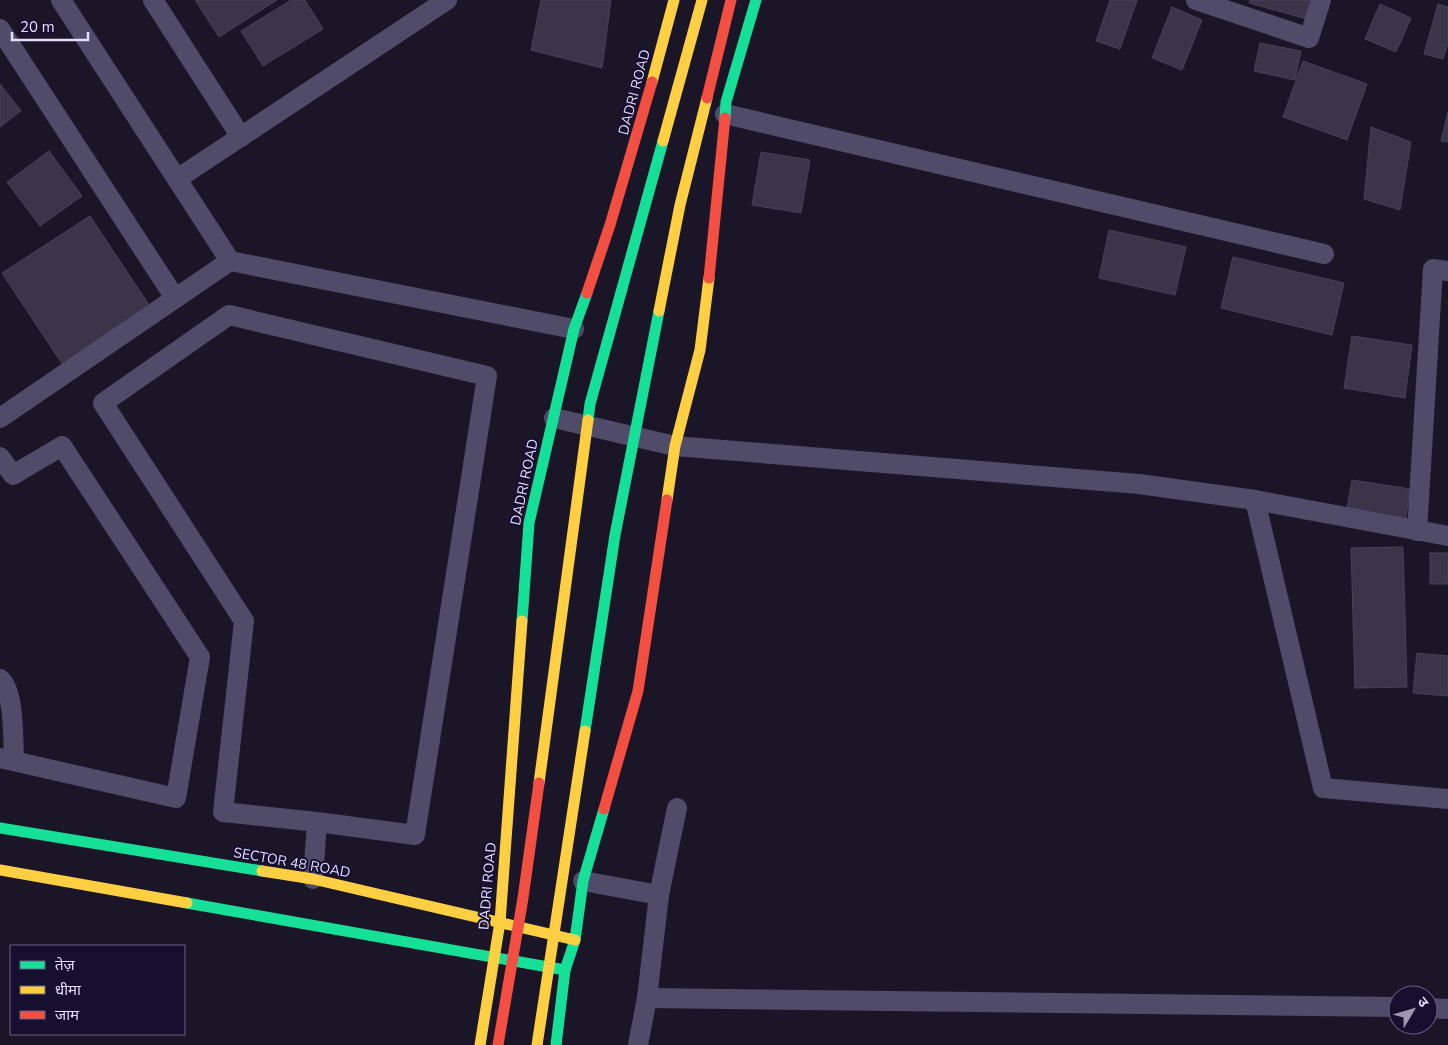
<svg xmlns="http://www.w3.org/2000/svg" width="1448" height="1045" font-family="'Nunito Sans','Noto Sans Devanagari',sans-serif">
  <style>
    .building { fill: #3a3549; stroke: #48415b }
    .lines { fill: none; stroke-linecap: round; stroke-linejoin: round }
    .street { stroke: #4f4b69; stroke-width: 20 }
    .fast { stroke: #16e098; stroke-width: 11 }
    .slow { stroke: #ffcf43; stroke-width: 11 }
    .jam { stroke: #f24e42; stroke-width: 11 }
    .fast-bridge { stroke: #16e098; stroke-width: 11 }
    .slow-bridge { stroke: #ffcf43; stroke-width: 11 }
    .jam-bridge { stroke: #f24e42; stroke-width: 11 }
    .labels { text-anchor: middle; stroke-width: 4; stroke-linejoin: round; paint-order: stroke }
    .street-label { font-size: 14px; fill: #e3ddff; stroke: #170f2f }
  </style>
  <rect width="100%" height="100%" fill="#1a1628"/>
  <!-- building -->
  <g class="building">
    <path d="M195,0h82l-58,37z"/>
    <path d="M291,0h14l18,29 -60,37 -22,-35z"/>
    <path d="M541,0h70l-9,68 -71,-18z"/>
    <path d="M1110,0h27l-17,49 -24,-8z"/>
    <path d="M1250,0h62l-5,19 -58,-16z"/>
    <path d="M1380,4l31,14 -15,34 -31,-13z"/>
    <path d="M1438,4l10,3v36l-5,16 -19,-5z"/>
    <path d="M1172,7l30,13 -20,50 -30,-12z"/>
    <path d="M1260,43l41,8 -6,29 -41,-9z"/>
    <path d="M1303,61l64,23 -20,56 -64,-23z"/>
    <path d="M0,84l21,27 -21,16z"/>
    <path d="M1448,112v30l-7,-1z"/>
    <path d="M1371,127l40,15 -11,68 -36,-11z"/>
    <path d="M49,151l33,45 -42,30 -33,-44z"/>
    <path d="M761,152l49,8 -9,53 -49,-8z"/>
    <path d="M90,216l61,92 -88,57 -61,-92z"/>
    <path d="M1109,230l77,17 -11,48 -76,-17z"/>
    <path d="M1233,257l111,26 -12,52 -111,-27z"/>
    <path d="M1352,336l60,9 -7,53 -61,-10z"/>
    <path d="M1352,480l58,9 -5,34 -59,-9z"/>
    <path d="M1403,547l4,140 -52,1 -4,-140z"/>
    <rect x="1430" y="553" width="18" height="31"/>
    <path d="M1417,653l31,3v40l-35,-3z"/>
  </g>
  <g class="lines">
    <!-- street -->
    <g class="street">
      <path d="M61,0l169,261 344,68"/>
      <path d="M153,0l88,137"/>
      <path d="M1196,0l113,38 12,-38"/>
      <path d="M0,29l175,269"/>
      <path d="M725,114l599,140"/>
      <path d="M177,179l270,-179"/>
      <path d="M229,315l258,61 -72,459 -98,-13 -94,-10 21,-191 -141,-218z"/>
      <path d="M0,418l230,-157"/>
      <path d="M554,418l121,28 464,38 116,16 193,36"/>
      <path d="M0,457l13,18 49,-29 138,211 -24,141 -176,-40"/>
      <path d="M1255,500l68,288 125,11"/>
      <path d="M1417,531l16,-262 15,2"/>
      <path d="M0,679c15,12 13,62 14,82"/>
      <path d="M313,879l4,-57"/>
      <path d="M583,881l76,14"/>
      <path d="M647,998l751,9"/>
      <path d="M1428,1008l20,1"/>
      <path d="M638,1045l9,-47 12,-103 18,-87"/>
    </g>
    <!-- fast -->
    <g class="fast">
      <path d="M725,118l1,-16 30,-102"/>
      <path d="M522,621l7,-98 45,-194 13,-36"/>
      <path d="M0,828l262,43"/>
      <path d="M187,903l378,67"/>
      <path d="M556,1045l9,-75 10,-30 8,-59 21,-72"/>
    </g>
    <!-- slow -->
    <g class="slow">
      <path d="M652,82l22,-82"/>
      <path d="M667,500l8,-54 25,-96 9,-72"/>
      <path d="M0,870l187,33"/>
      <path d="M262,871l51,8 262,61"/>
      <path d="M480,1045l20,-123 22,-301"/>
    </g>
    <!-- jam -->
    <g class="jam">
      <path d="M709,278l16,-160"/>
      <path d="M587,293l23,-68 42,-143"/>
      <path d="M604,809l34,-118 29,-191"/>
    </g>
    <!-- fast-bridge -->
    <g class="fast-bridge">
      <path d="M588,420l2,-16 73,-263"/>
      <path d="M585,731l30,-196 44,-224"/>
    </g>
    <!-- slow-bridge -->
    <g class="slow-bridge">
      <path d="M663,141l39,-141"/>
      <path d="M659,311l21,-106 27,-107"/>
      <path d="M539,783l49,-363"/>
      <path d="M537,1045l48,-314"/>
    </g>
    <!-- jam-bridge -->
    <g class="jam-bridge">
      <path d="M707,98l24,-98"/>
      <path d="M498,1045l25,-147 16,-115"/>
    </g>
  </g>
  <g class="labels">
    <!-- street labels -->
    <g class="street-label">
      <text transform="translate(634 92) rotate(-75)" y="5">DADRI ROAD</text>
      <text transform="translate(524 482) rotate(-78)" y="5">DADRI ROAD</text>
      <text transform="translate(292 862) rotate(10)" y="5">SECTOR 48 ROAD</text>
      <text transform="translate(487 886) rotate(-85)" y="5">DADRI ROAD</text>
    </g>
  </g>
  <!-- legend -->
  <rect x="10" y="945" width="175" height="90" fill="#170f2f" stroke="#696182"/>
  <rect x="20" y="961" width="25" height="8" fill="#16e098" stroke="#696182"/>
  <text x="55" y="970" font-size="15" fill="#e3ddff">तेज़</text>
  <rect x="20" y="986" width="25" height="8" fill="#ffcf43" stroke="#696182"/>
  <text x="55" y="995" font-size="15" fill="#e3ddff">धीमा</text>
  <rect x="20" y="1011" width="25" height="8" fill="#f24e42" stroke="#696182"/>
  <text x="55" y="1020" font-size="15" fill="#e3ddff">जाम</text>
  <!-- north arrow -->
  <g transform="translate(1413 1010) rotate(52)"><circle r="24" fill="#170f2f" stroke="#696182"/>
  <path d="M0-4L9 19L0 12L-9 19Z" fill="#9d97b4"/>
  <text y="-8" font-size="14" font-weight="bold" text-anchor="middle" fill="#e3ddff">उ</text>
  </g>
  <!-- scale -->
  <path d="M12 32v8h76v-8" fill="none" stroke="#e3ddff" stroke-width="2.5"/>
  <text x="20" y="32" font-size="15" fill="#e3ddff" stroke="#170f2f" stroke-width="4" paint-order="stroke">20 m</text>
</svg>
